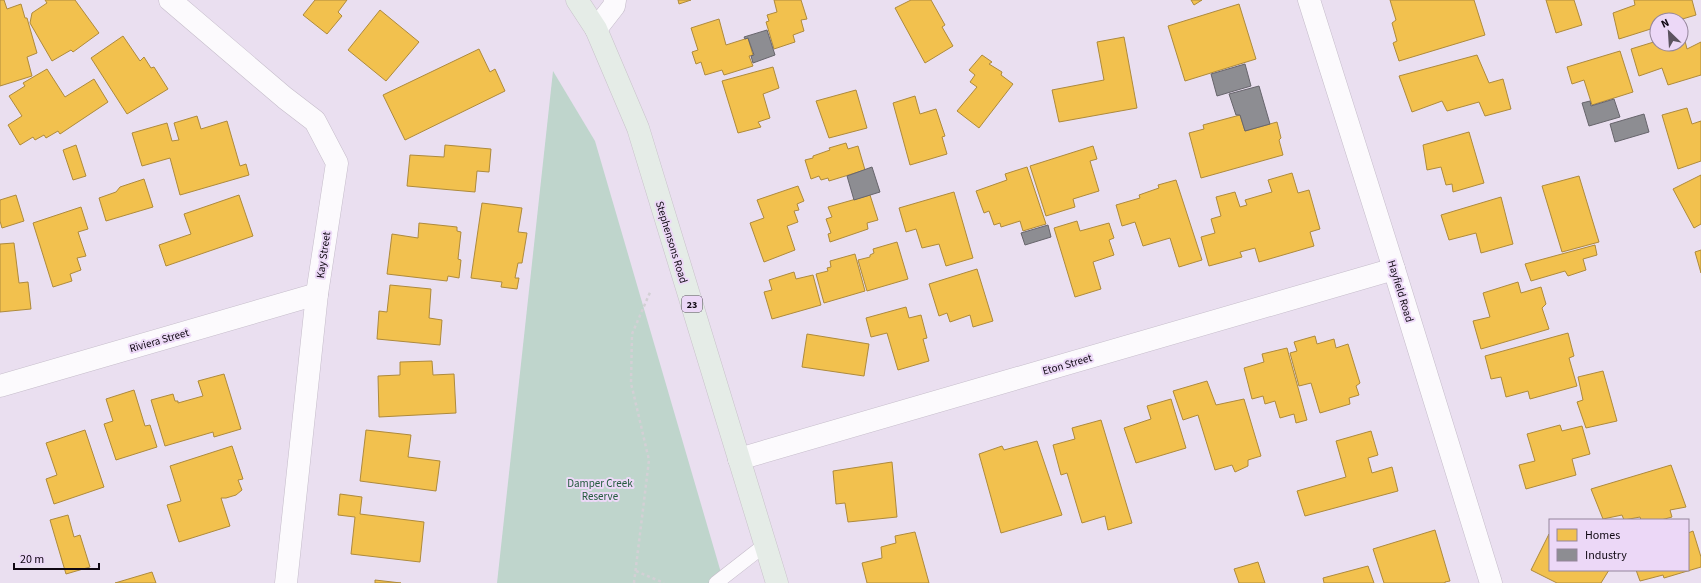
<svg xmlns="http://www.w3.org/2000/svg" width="1701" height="583" font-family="'Source Sans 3',sans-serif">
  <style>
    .green { fill: #bfd5cc }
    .homes { fill: #f2c14e; stroke: #ae8a3c }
    .industry { fill: #8d8d92; stroke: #67656c }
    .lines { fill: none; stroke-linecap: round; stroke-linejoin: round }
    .service-casing { stroke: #c5bcca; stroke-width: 15 }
    .minor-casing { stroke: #c5bcca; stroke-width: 23 }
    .primary-casing { stroke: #c8c2ca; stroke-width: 23 }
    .path { stroke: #d3d0d5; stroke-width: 2.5; stroke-dasharray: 3 3; stroke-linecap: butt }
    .service { stroke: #fcfafd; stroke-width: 14 }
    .minor { stroke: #fcfafd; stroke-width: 22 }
    .primary { stroke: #e5ece7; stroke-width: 22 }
    .labels { text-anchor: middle; stroke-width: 4; stroke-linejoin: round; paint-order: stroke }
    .shield { fill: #ecd8f7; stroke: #514657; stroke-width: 1 }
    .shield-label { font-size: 10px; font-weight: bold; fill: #0f0812 }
    .street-label { font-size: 11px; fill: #0f0812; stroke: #ecd8f7 }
    .park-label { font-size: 11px; fill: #225a3c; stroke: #ecd8f7 }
  </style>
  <rect width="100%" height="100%" fill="#eadff0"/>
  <!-- green -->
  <path class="green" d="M553,71l42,70 129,442h-227z"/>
  <!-- homes -->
  <g class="homes">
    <path d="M0,0h4l3,9 14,-5 4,14h2l10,35 -10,4 5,19 -32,10z"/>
    <path d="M45,0h30l24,33 -26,19 -2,-2 -19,11 -22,-38 2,-10 15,-10z"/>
    <path d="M315,0h32l-9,12 4,4 -15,18 -24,-19z"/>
    <path d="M678,0h13l-12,4z"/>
    <path d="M774,0h27l6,19 -6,1 3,11 -11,4 2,7 -21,7 -8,-27 3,-1 -2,-6 10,-3z"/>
    <path d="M911,0h20l14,25 -3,2 11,19 -28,17 -30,-55z"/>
    <path d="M1191,0h11l-8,5z"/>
    <path d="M1390,0h84l11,35 -86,26 -6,-18 4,-2 -5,-18 4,-3z"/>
    <path d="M1546,0h28l8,25 -26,8z"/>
    <path d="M1634,0h58l4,15 -17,5h-22v7l-38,12 -6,-26 22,-8z"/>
    <path d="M1239,4l17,55 -71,22 -17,-55z"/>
    <path d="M380,10l39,32 -33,39 -38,-31z"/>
    <path d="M719,19l7,26 22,-7 5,17 -4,1 4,10 -29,9 -2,-5 -17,5 -4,-13 -5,2 -4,-12 6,-2 -7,-22z"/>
    <path d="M123,36l17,25 4,-4 7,11 3,-1 14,22 -41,25 -36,-56z"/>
    <path d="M1124,37l13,71 -78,14 -7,-32 52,-10 -7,-38z"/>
    <path d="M1681,37h3l3,12 14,-7v33l-33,10 -6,-17 -23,8 -8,-27 26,-8v3h24z"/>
    <path d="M479,49l11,23 5,-3 10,22 -100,49 -22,-45z"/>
    <path d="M1620,51l13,41 -41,13 -8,-25 -12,4 -5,-17z"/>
    <path d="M982,55l10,7 -3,2 13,8 -1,3 12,9 -34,44 -22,-17 20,-24 -7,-5 5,-7 -6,-5z"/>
    <path d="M1477,55l12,28 14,-4 8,30 -26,7 -6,-14 -32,9 -5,-10 -30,11 -13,-36z"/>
    <path d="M773,67l6,21 -16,6 7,24 -12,4 3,5 -23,6 -16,-52z"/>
    <path d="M47,69l18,28 29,-18 14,23 -48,32 -2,-3 -12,7 -2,-3 -9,5 -2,-3 -13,8 -12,-20 14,-9 -13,-20 16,-10 -2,-3z"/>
    <path d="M856,90l11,38 -38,10 -13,-37z"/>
    <path d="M915,96l5,18 16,-5 9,27 -3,1 5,17 -37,11 -17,-62z"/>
    <path d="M1687,108l5,16 9,-3v40l-23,8 -16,-54z"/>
    <path d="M1240,115l5,16 32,-9 4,16 -2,2 4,15 -82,23 -12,-45 15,-4 -1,-4z"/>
    <path d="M197,116l4,13 26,-8 13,45 6,-2 3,11 -69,20 -10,-37 -28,8 -10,-33 35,-10 5,18 7,-1 -5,-17z"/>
    <path d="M1469,132l15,51 -31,9 -1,-8 -6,1 -5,-18 -14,3 -4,-25z"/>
    <path d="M846,143l2,6 10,-3 7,24 -36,11 -1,-3 -7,2 -2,-4 -8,3 -6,-19 8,-2v-2l17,-6 -1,-2z"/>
    <path d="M76,145l10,31 -13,4 -10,-30z"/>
    <path d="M445,145l46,4 -2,23 -12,-1 -2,21 -68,-6 3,-31 34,2z"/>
    <path d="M1093,146l4,13 -7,2 9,30 -26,8 2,8 -29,9 -16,-50z"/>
    <path d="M1027,167l19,57 -23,7 -3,-10 -19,6 -1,-4 -6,2 -5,-14 -5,2 -8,-22 31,-11 -2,-6z"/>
    <path d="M1292,173l6,20 11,-3 11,39 -10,3 4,14 -55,16 -4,-14 -15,4 2,5 -33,9 -8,-29 14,-4 -4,-14 10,-3 -5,-19 19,-5 5,15 7,-2 -2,-5 27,-8 -4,-12z"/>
    <path d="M1701,175v49l-7,4 -21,-39z"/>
    <path d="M1579,176l20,66 -37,10 -20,-66z"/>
    <path d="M144,179l9,28 -47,14 -7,-23 17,-6 4,-5z"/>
    <path d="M1176,180l26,80 -23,7 -9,-29 -27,8 -8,-24 -13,4 -6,-21 24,-7 -1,-3 20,-7 -1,-3z"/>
    <path d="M798,186l6,15 -7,3 2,6 -5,1 4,11 -11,4 8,24 -31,12 -14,-39 14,-5 -7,-18z"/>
    <path d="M954,192l19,66 -27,8 -7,-22 -17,4 -6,-19 -10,3 -7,-24z"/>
    <path d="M16,195l8,26 -22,7 -2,-7v-21z"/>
    <path d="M239,195l14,41 -87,30 -7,-21 32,-11 -7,-20z"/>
    <path d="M870,195l8,25 -11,3 1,6 -38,13 -2,-8 3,-1 -5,-14 6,-2 -4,-10z"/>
    <path d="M1501,197l12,47 -32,9 -5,-20 -27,7 -8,-25z"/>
    <path d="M482,203l40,5 -4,24 9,1 -5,30h-4l-3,15h4l-2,11 -16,-2 1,-5 -31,-4z"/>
    <path d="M81,207l7,22 -10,3 8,24 -9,2 4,12 -11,4 2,7 -19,6 -20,-64z"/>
    <path d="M1077,221l3,10 29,-8 5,15 -5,2 5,15 -21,7 8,27 -26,8 -21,-69z"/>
    <path d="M419,223l38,4v4l4,1 -3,27 3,1 -2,18 -11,-2 -1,5 -60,-7 5,-40 26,4z"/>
    <path d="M897,242l11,37 -41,12 -9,-31 12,-3v-2l4,-2 -1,-4z"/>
    <path d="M14,243l5,40 9,-1 3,27 -31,3v-68z"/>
    <path d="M1595,245l2,10 -14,4 3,11 -18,6 -3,-5 -34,10 -6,-17z"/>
    <path d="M1701,250v23l-6,-21z"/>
    <path d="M855,254l10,37 -41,12 -8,-29 12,-3 -1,-3 4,-1 -1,-6z"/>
    <path d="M977,269l16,52 -20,6 -3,-12 -20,7 -3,-9 -8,3 -10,-32z"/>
    <path d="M794,272l2,7 17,-4 8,30 -49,14 -8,-27 8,-2 -3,-10z"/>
    <path d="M1518,282l3,11 20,-6 5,17 -4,4 7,21 -68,20 -8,-28 17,-4 -7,-24z"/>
    <path d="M390,285l41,4 -2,29 13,2 -2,25 -63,-6 2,-28 8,1z"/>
    <path d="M906,307l3,11 12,-3 6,23 -4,1 6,22 -31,9 -11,-37 -16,4 -5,-19z"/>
    <path d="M1568,333l6,23 -5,2 8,28 -47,13 -2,-8 -22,6 -5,-20 -10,2 -6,-23z"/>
    <path d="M807,334l62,10 -5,32 -62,-9z"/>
    <path d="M1315,336l2,8 17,-5 2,9 12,-4 12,39 -4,3 3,9 -10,3 1,6 -30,9 -9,-30 -12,3 -9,-33 7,-2 -3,-9z"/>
    <path d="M1287,348l20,72 -11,3 -2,-9 -14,4 -5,-17 -10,3 -2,-8 -11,3 -8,-31 20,-6 -2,-8z"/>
    <path d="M432,361l1,14 21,-1 2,39 -77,4 -1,-41 22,-1v-13z"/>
    <path d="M1603,371l14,50 -31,7 -9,-26 6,-2 -5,-23z"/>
    <path d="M224,374l17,55 -27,8 -1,-5 -48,14 -14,-46 22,-6 2,7h3v2l25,-7 -5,-15z"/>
    <path d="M1207,381l9,24 28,-6 17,57 -13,4v6l-13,6 -3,-7 -17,5 -17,-55 -15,5 -10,-29z"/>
    <path d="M134,390l11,36 5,-1 7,22 -41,13 -12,-36 9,-3 -7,-22z"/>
    <path d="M1171,399l15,49 -50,15 -12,-35 27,-9 -4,-13z"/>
    <path d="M1101,420l31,103 -24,7 -3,-14 -23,7 -15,-50 -6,2 -8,-30 22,-6 -3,-11z"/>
    <path d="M1560,425l2,6 20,-5 8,28 -18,5 4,16 -50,14 -7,-24 16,-4 -8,-27z"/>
    <path d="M85,430l19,57 -50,17 -8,-25 11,-4 -11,-32z"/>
    <path d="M366,430l45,5 -3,22 32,4 -4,30 -76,-10z"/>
    <path d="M1371,431l7,24 -10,3 4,15 20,-6 6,24 -93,25 -8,-25 49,-14 -10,-36z"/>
    <path d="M1037,441l25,74 -61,18 -22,-79 23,-8 2,4z"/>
    <path d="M232,446l11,33 -5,1 4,10 -6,5 -10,3h-5l9,28 -51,16 -12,-37 14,-4 -11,-35z"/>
    <path d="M892,462l5,55 -49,5 -3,-19 -9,1 -3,-33z"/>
    <path d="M1671,465l15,42 -16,3 2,7 -11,3h-20l-1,-3 -16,3 -2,-5 -19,4 -12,-30z"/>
    <path d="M340,494l22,3 -2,17 64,8 -4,40 -69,-8 4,-37 -17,-2z"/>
    <path d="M68,515l6,22 6,-2 10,32 -24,7 -16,-54z"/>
    <path d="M1435,530l15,51 -5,1v1h-61l-11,-34z"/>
    <path d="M1693,531l8,26v10l-37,11 -1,-3 -23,6 -4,-11h52v-37z"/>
    <path d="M915,532l14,51h-62l-5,-20 20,-5 -1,-11 15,-4 -1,-7z"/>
    <path d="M1549,534l1,36h59l-8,13h-44l-26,-13z"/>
    <path d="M1258,562l7,21h-26l-5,-14z"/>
    <path d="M1368,566l6,17h-50l-1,-5z"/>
    <path d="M152,572l4,11h-41z"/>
    <path d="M375,580l26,3h-26z"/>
  </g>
  <!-- industry -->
  <g class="industry">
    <path d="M767,30l8,25 -22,8 -2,-7 3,-1 -6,-17 -3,1 -1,-2z"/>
    <path d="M1245,64l6,22 -34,10 -6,-22z"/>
    <path d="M1259,86l11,38 -25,7 -5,-16h-4l-7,-21z"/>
    <path d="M1614,99l6,18 -31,9 -7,-23 8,-2 1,5z"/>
    <path d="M1644,114l5,18 -34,10 -5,-18z"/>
    <path d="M872,167l8,25 -26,8 -7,-24z"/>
    <path d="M1048,225l3,12 -26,8 -4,-12z"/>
  </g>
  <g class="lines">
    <!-- service casing -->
    <g class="service-casing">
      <path id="service" d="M716,583l50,-39"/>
    </g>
    <!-- minor casing -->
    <g class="minor-casing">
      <g id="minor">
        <path d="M170,0l115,98 30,23 22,42 -20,131 -31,289"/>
        <path d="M1309,0l85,269 97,314"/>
        <path d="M596,29l18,-23 1,-6"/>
        <path d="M0,386l317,-92"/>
        <path d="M739,459l655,-190"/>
      </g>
    </g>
    <!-- primary casing -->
    <g class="primary-casing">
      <path id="primary" d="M577,0l19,29 42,99 139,455"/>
    </g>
    <!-- path -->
    <g class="path">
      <path d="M636,571l28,12"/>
      <path d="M634,583l15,-123 -18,-77 1,-49 19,-44"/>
    </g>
    <!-- service -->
    <use href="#service" class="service"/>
    <!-- minor -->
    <use href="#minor" class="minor"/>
    <!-- primary -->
    <use href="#primary" class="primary"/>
  </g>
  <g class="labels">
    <!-- shield labels -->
    <rect class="shield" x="682" y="296" width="20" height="16" rx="3"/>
    <g class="shield-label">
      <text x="692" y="308">23</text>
    </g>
    <!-- street labels -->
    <g class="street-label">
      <text transform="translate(672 242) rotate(73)" y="4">Stephensons Road</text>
      <text transform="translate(323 255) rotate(-82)" y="4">Kay Street</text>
      <text transform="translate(1401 291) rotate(73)" y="4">Hayfield Road</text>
      <text transform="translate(159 340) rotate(-16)" y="4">Riviera Street</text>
      <text transform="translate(1067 364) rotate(-16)" y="4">Eton Street</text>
    </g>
    <!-- park labels -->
    <g class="park-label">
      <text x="600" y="487">Damper Creek<tspan x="600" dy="13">Reserve</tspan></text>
    </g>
  </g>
  <!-- legend -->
  <rect x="1549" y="519" width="140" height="52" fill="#ecd8f7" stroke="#94859b"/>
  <rect x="1557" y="529" width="20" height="12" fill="#f2c14e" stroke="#94859b"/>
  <text x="1585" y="539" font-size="12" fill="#0f0812">Homes</text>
  <rect x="1557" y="549" width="20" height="12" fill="#8d8d92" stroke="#94859b"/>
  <text x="1585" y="559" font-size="12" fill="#0f0812">Industry</text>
  <!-- north arrow -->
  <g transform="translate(1669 32) rotate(335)"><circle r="19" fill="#ecd8f7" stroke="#94859b"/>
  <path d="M0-3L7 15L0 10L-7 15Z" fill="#5c5360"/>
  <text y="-6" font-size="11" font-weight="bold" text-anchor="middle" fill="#0f0812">N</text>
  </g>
  <!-- scale -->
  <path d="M14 563v6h85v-6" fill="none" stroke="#0f0812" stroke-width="2"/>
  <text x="20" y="563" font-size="12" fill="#0f0812" stroke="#ecd8f7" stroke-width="3" paint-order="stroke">20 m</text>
</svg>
